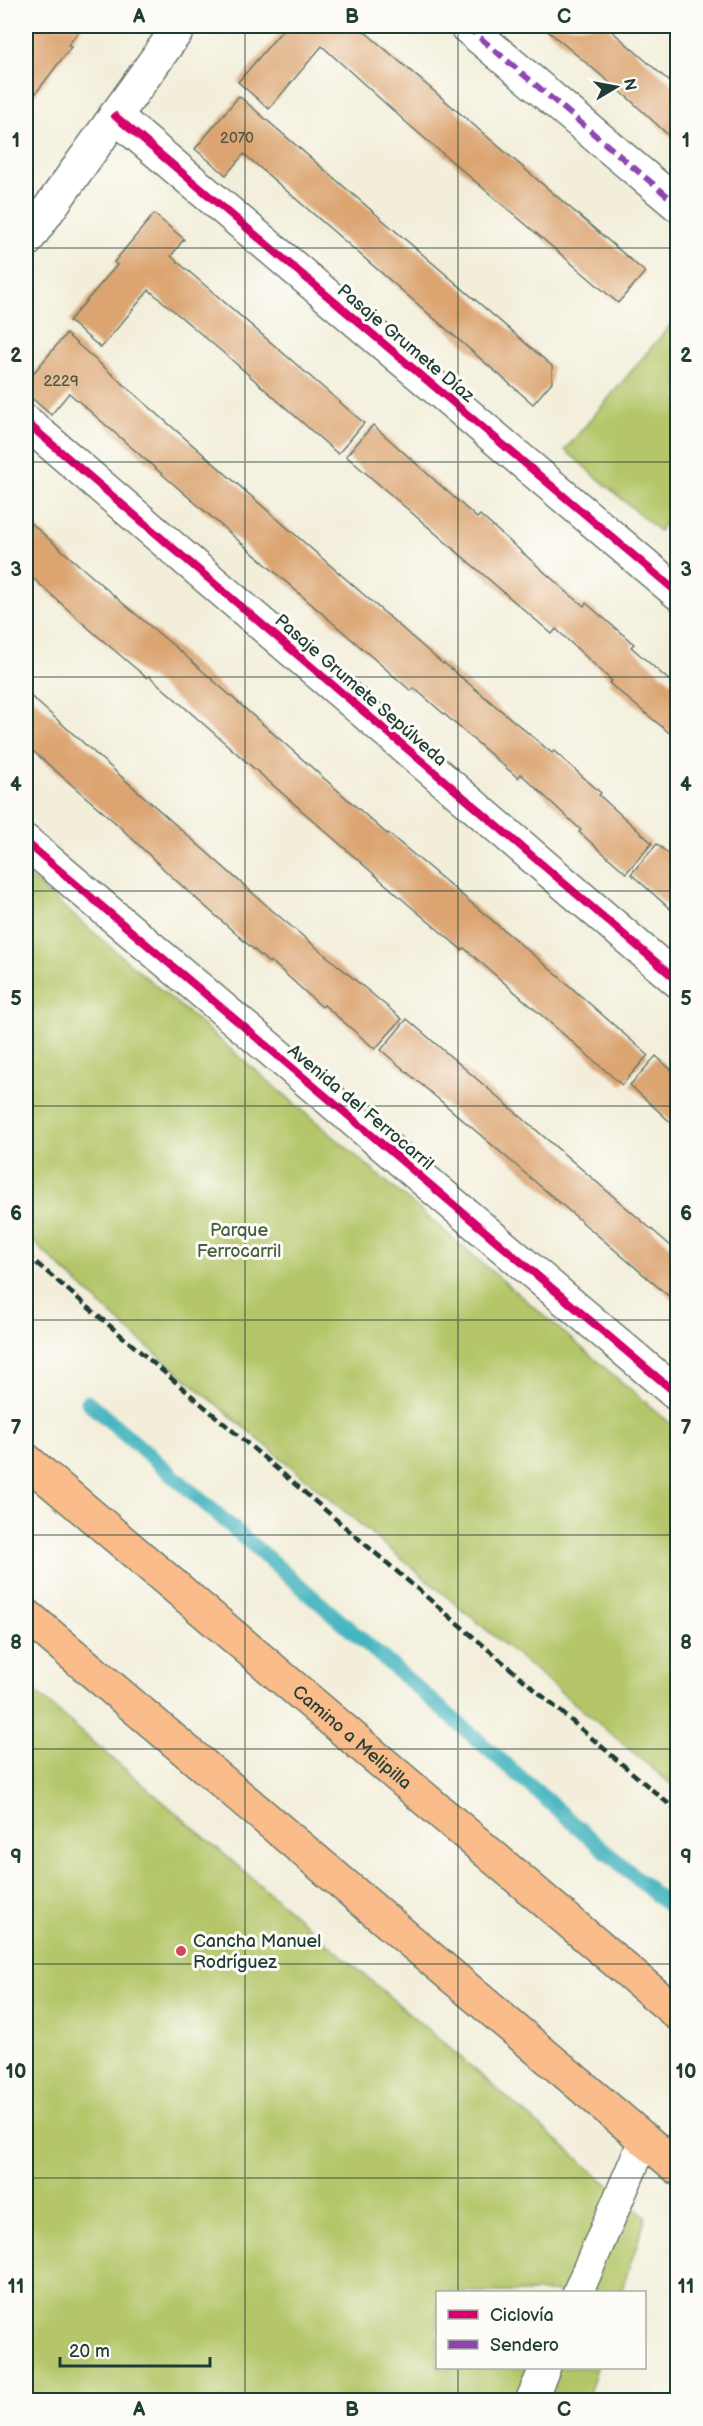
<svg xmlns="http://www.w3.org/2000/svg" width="703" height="2426" font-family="'Balsamiq Sans',sans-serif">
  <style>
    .green { fill: #b4c669; stroke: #6a824e; stroke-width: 1.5 }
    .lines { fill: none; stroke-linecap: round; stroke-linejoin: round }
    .stream { stroke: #47b5c0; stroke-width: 15 }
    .building { fill: #dba471 }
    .service-casing { stroke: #697b6e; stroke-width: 33 }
    .minor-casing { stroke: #697b6e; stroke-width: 36 }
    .tertiary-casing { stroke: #697b6e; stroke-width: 36 }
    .primary-casing { stroke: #697b6e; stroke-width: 36 }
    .service { stroke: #fff; stroke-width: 30 }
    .minor { stroke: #fff; stroke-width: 33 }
    .tertiary { stroke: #fff; stroke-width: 33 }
    .primary { stroke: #f9bc8a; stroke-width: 33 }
    .rail { stroke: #1f3d34; stroke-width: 4.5; stroke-dasharray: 9 4.5; stroke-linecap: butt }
    .quiet { stroke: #8e44ad; stroke-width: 6; stroke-dasharray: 12 6; stroke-linecap: butt }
    .cycleway-casing { stroke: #fdfcf7; stroke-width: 11 }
    .cycleway { stroke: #d6006c; stroke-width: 8 }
    .grid { fill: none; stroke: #1f3d34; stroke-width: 1.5; stroke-opacity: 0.55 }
    .poi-dot { fill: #d1495b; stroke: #fdfcf7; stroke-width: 2 }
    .labels { text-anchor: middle; stroke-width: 6; stroke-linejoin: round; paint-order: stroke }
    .number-label { font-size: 15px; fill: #4e5743 }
    .street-label { font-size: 18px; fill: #1f3d34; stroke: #fdfcf7 }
    .park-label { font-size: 18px; fill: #445f41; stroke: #fdfcf7 }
    .poi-label { font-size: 18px; fill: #1f3d34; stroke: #fdfcf7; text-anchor: start }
    .neatline { fill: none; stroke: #1f3d34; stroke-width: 2 }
    .grid-label { font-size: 20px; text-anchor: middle; font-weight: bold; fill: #1f3d34 }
  </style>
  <rect width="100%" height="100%" fill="#fdfcf7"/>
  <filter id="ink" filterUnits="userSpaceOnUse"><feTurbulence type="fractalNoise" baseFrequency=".0167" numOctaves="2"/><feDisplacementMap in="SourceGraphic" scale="12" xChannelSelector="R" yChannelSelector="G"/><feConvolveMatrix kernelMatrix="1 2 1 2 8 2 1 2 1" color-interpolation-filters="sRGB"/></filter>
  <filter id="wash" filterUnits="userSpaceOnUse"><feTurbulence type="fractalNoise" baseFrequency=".008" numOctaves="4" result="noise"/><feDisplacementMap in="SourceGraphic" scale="24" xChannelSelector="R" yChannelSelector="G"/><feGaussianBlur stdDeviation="1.35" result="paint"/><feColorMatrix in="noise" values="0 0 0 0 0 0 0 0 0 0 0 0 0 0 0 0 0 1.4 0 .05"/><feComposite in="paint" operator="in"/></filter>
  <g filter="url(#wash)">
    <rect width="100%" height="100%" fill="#f3eeda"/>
    <!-- green -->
    <g class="green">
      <path d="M677,317v192l-18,22 -94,-81z"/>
      <path d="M26,875l651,554v360l-547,-457 -104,-97z"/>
      <path d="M26,1684l620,533 -25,75h-183v76h159l-10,32h-561z"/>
    </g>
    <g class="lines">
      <!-- stream -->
      <path class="stream" d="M88,1402l590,512"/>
    </g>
    <g id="blocks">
      <!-- building -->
      <g class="building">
        <path d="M26,26h57l-15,19 3,2 -45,59z"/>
        <path d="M286,26h72l287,246 -27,31 -210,-179 -86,-78 -53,63 -31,-27z"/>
        <path d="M542,26h64l72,63v55l-51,-47z"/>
        <path d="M239,96l313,270v16l-19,22 -289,-250 -18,21 -31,-26z"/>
        <path d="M154,214l30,25 -13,17 193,167 -26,31 -105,-93 -84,-71 -48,58 -32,-27 48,-56 -3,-3z"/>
        <path d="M66,334l377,330 1,-1 108,90 2,-2 47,42 -2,2 53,48 -26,30 -47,-41 2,-2 -60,-56 -3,4 -104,-90 -3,3 -342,-298 -18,22 -25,-22v-11z"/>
        <path d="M373,425l104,93 3,-3 88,78 16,13 2,-3 48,41 -3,3 47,41v52l-69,-57 3,-2 -56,-52 -4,5 -206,-178z"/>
        <path d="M26,519l100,87 54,45 207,183 1,-1 161,135 99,87 -26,30 -158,-137 -2,2 -53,-45 -260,-229 -2,2 -53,-45 -68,-61z"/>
        <path d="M26,692l248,220 128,107 -27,30 -51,-44 -2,2 -51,-46 -2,2 -98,-87 -53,-51 -92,-80z"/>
        <path d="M657,844l21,18v54l-47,-42z"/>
        <path d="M407,1019l271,233v52l-297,-254z"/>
        <path d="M656,1056l22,20v53l-48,-44z"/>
      </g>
    </g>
  </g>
  <g filter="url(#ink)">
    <use href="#blocks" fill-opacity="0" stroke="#697b6e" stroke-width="1.5"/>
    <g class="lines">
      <!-- service casing -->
      <g class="service-casing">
        <g id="service">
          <path d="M578,2292l66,-152"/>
          <path d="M531,2400l14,-32"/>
        </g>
      </g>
      <!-- minor casing -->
      <g class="minor-casing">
        <g id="minor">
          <path d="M466,26l212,179"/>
          <path d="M115,116l563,477"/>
          <path d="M26,241l154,-215"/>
          <path d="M26,422l652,559"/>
        </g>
      </g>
      <!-- tertiary casing -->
      <g class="tertiary-casing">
        <path id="tertiary" d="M26,842l652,553"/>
      </g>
      <!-- primary casing -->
      <g class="primary-casing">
        <g id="primary">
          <path id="s1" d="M26,1460l652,554"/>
          <path d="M26,1615l652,553"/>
        </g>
      </g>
      <!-- service -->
      <use href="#service" class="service"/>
      <!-- minor -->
      <use href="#minor" class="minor"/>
      <!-- tertiary -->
      <use href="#tertiary" class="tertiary"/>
      <!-- primary -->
      <use href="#primary" class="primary"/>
      <!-- rail -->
      <path class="rail" d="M26,1254l652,558"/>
      <!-- quiet -->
      <path class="quiet" d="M466,26l212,179"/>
      <!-- cycleway casing -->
      <g class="cycleway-casing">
        <g id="cycleway">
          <path d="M115,116l563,477"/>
          <path d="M26,422l652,559"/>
          <path d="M26,842l652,553"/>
        </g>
      </g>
      <!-- cycleway -->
      <use href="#cycleway" class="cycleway"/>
    </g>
  </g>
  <!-- grid -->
  <path class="grid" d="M245,26v2374M458,26v2266M26,248h652M26,462h652M26,677h652M26,891h652M26,1106h652M26,1320h652M26,1535h652M26,1749h652M26,1964h652M26,2178h652M458,2368v32"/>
  <!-- markers -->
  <circle class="poi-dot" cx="181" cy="1951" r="6"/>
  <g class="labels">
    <!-- number labels -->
    <g class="number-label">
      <text x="237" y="143">2070</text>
      <text x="61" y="386">2229</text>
    </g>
    <!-- street labels -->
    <g class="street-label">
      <text transform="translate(406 343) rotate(40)" y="6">Pasaje Grumete Díaz</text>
      <text transform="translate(361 690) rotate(41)" y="6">Pasaje Grumete Sepúlveda</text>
      <text transform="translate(361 1107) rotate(40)" y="6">Avenida del Ferrocarril</text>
      <text dy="6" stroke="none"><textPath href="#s1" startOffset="428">Camino a Melipilla</textPath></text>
    </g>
    <!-- park labels -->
    <g class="park-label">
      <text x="239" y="1236">Parque<tspan x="239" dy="21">Ferrocarril</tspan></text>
    </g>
    <!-- poi labels -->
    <g class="poi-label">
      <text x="193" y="1947">Cancha Manuel<tspan x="193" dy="21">Rodríguez</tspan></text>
    </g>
  </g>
  <!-- margin -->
  <rect width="703" height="2426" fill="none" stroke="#fdfcf7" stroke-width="66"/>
  <!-- legend -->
  <rect x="436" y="2291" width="210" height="78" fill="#fdfcf7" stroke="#a4b0a9" stroke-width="1.5"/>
  <rect x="448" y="2310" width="30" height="9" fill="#d6006c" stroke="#a4b0a9" stroke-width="1.5"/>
  <text x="490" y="2321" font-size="18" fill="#1f3d34">Ciclovía</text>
  <rect x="448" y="2340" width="30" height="9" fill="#8e44ad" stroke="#a4b0a9" stroke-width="1.5"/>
  <text x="490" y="2351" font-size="18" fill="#1f3d34">Sendero</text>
  <!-- north arrow -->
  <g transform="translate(616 87) rotate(80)" stroke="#fdfcf7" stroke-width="4.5" paint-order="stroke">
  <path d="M0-4.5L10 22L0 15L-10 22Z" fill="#1f3d34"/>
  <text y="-9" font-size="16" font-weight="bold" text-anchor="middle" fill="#1f3d34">N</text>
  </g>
  <!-- scale -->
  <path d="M60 2357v9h150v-9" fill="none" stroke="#1f3d34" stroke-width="3"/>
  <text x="69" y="2357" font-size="18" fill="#1f3d34" stroke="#fdfcf7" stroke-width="4.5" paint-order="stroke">20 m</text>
  <rect x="33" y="33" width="637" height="2360" class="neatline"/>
  <g class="grid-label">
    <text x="139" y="23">A</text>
    <text x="352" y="23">B</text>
    <text x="564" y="23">C</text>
    <text x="16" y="147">1</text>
    <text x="686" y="147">1</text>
    <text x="16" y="362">2</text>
    <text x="686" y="362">2</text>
    <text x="16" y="576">3</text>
    <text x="686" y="576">3</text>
    <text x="16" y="791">4</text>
    <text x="686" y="791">4</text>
    <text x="16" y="1005">5</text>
    <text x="686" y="1005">5</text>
    <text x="16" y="1220">6</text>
    <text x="686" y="1220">6</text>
    <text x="16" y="1434">7</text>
    <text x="686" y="1434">7</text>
    <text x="16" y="1649">8</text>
    <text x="686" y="1649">8</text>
    <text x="16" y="1863">9</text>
    <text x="686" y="1863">9</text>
    <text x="16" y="2078">10</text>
    <text x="686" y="2078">10</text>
    <text x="16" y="2293">11</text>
    <text x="686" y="2293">11</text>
    <text x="139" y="2416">A</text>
    <text x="352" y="2416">B</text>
    <text x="564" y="2416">C</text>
  </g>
</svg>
